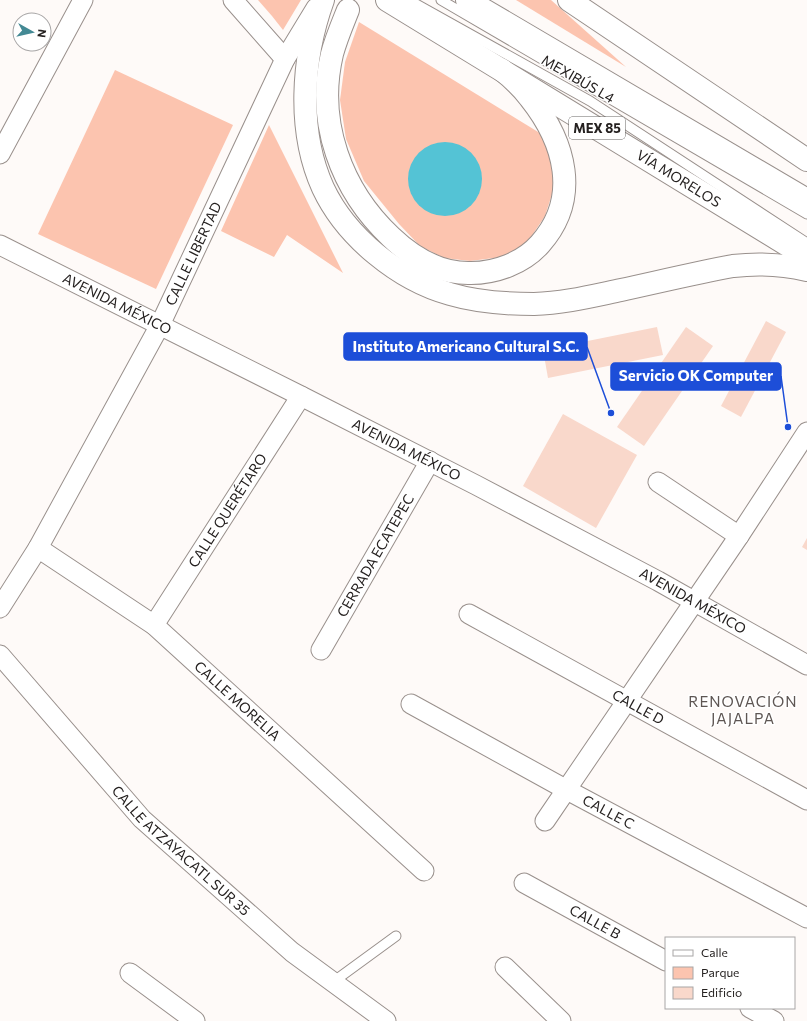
<svg xmlns="http://www.w3.org/2000/svg" width="807" height="1021" font-family="Commissioner,sans-serif">
  <style>
    .green { fill: #fcc4af }
    .water { fill: #54c3d5 }
    .building { fill: #f9d8cb }
    .lines { fill: none; stroke-linecap: round; stroke-linejoin: round }
    .service-casing { stroke: #99908c; stroke-width: 11 }
    .minor-casing { stroke: #99908c; stroke-width: 21 }
    .primary-casing { stroke: #99908c; stroke-width: 24 }
    .service { stroke: #fff; stroke-width: 9 }
    .minor { stroke: #fff; stroke-width: 19 }
    .primary { stroke: #fff; stroke-width: 22 }
    .labels { text-anchor: middle; stroke-width: 3; stroke-linejoin: round; paint-order: stroke }
    .shield { fill: #fff; stroke: #666463; stroke-width: 1 }
    .shield-label { font-size: 13px; font-weight: bold; fill: #252120 }
    .street-label { font-size: 14px; fill: #252120; stroke: #fff }
    .neighbourhood-label { font-size: 15px; letter-spacing: 1px; fill: #5e5653; stroke: #fff }
    .leader { fill: none; stroke: #1d4ed8; stroke-width: 1.5 }
    .callout-dot { fill: #1d4ed8; stroke: #fff; stroke-width: 1.5 }
    .callout { fill: #1d4ed8; stroke: #1d4ed8; stroke-width: 1.5 }
    .callout-label { font-size: 15px; text-anchor: middle; font-weight: bold; fill: #fff }
  </style>
  <rect width="100%" height="100%" fill="#fefaf8"/>
  <!-- green -->
  <g class="green">
    <path d="M258,0h43l-18,30 -11,-14z"/>
    <path d="M516,0h35l75,67z"/>
    <path d="M359,22l184,113 10,23 2,27 -10,31 -18,27 -25,14 -32,4 -26,-3 -24,-12 -21,-22 -35,-43 -18,-42 -6,-39 5,-38z"/>
    <path d="M115,70l118,55 -77,164 -118,-55z"/>
    <path d="M269,125l74,148 -56,-38 -13,22 -53,-26z"/>
  </g>
  <!-- water -->
  <circle class="water" cx="445" cy="179" r="37"/>
  <!-- building -->
  <g class="building">
    <path d="M766,321l20,11 -45,85 -20,-11z"/>
    <path d="M657,327l6,28 -115,23 -5,-28z"/>
    <path d="M686,327l27,19 -69,100 -27,-19z"/>
    <path d="M563,414l74,41 -41,73 -73,-42z"/>
    <path d="M807,538v12l-5,-3z"/>
  </g>
  <g class="lines">
    <!-- service casing -->
    <g class="service-casing">
      <g id="service">
        <path d="M409,0l181,101 217,142"/>
        <path d="M441,0l366,214"/>
        <path d="M333,982l63,-46"/>
      </g>
    </g>
    <!-- minor casing -->
    <g class="minor-casing">
      <g id="minor">
        <path d="M233,0l52,59"/>
        <path d="M0,154l83,-154"/>
        <path id="s1" d="M0,245l301,151 175,89 182,96 149,84"/>
        <path d="M658,482l81,54"/>
        <path id="s2" d="M38,548l116,77 270,246"/>
        <path id="s3" d="M0,608l38,-60 122,-223 125,-266 31,-51"/>
        <path id="s4" d="M469,614l338,186"/>
        <path id="s5" d="M154,625l147,-229"/>
        <path id="s6" d="M321,650l109,-189"/>
        <path id="s7" d="M0,655l142,164 150,133 94,69"/>
        <path id="s8" d="M411,704l156,86 240,128"/>
        <path d="M545,821l194,-285 68,-104"/>
        <path id="s9" d="M524,883l142,78"/>
        <path d="M505,967l56,54"/>
        <path d="M130,973l65,48"/>
        <path d="M750,1008l24,13"/>
      </g>
    </g>
    <!-- primary casing -->
    <g class="primary-casing">
      <g id="primary">
        <path d="M323,0c-21,58 -26,131 0,188 23,49 76,92 127,106 27,8 56,10 84,10 30,-1 58,-8 87,-14 37,-8 74,-17 112,-24 25,-3 49,-2 74,4"/>
        <path id="s10" d="M387,0l420,257"/>
        <path d="M467,0l340,200"/>
        <path d="M569,0l238,160"/>
        <path d="M348,10c-6,15 -12,29 -16,44 -16,68 9,136 59,183 22,21 49,37 80,36 25,0 52,-10 69,-29 41,-46 25,-102 -10,-146 -8,-11 -18,-20 -28,-28"/>
      </g>
    </g>
    <!-- service -->
    <use href="#service" class="service"/>
    <!-- minor -->
    <use href="#minor" class="minor"/>
    <!-- primary -->
    <use href="#primary" class="primary"/>
  </g>
  <g class="labels">
    <!-- shield labels -->
    <rect class="shield" x="569" y="117" width="56" height="22" rx="3"/>
    <g class="shield-label">
      <text x="597" y="133">MEX 85</text>
    </g>
    <!-- street labels -->
    <g class="street-label">
      <text transform="translate(578 79) rotate(30)" y="5">MEXIBÚS L4</text>
      <text dy="5" stroke="none"><textPath href="#s10" startOffset="342">VÍA MORELOS</textPath></text>
      <text dy="5" stroke="none"><textPath href="#s3" startOffset="404">CALLE LIBERTAD</textPath></text>
      <text dy="5" stroke="none"><textPath href="#s1" startOffset="131">AVENIDA MÉXICO</textPath></text>
      <text dy="5" stroke="none"><textPath href="#s1" startOffset="455">AVENIDA MÉXICO</textPath></text>
      <text dy="5" stroke="none"><textPath href="#s5" startOffset="136">CALLE QUERÉTARO</textPath></text>
      <text dy="5" stroke="none"><textPath href="#s6" startOffset="109">CERRADA ECATEPEC</textPath></text>
      <text dy="5" stroke="none"><textPath href="#s1" startOffset="779">AVENIDA MÉXICO</textPath></text>
      <text dy="5" stroke="none"><textPath href="#s2" startOffset="252">CALLE MORELIA</textPath></text>
      <text dy="5" stroke="none"><textPath href="#s4" startOffset="193">CALLE D</textPath></text>
      <text dy="5" stroke="none"><textPath href="#s8" startOffset="225">CALLE C</textPath></text>
      <text dy="5" stroke="none"><textPath href="#s7" startOffset="267">CALLE ATZAYACATL SUR 35</textPath></text>
      <text dy="5" stroke="none"><textPath href="#s9" startOffset="81">CALLE B</textPath></text>
    </g>
    <!-- neighbourhood labels -->
    <g class="neighbourhood-label">
      <text x="743" y="707">RENOVACIÓN<tspan x="743" dy="17">JAJALPA</tspan></text>
    </g>
  </g>
  <!-- callouts -->
  <path class="leader" d="M611 413L587 347M788 427L781 376"/>
  <g class="callout-dot">
    <circle cx="611" cy="413" r="4"/>
    <circle cx="788" cy="427" r="4"/>
  </g>
  <g class="callout">
    <rect x="344" y="333" width="243" height="27" rx="4"/>
    <rect x="611" y="363" width="170" height="27" rx="4"/>
  </g>
  <g class="callout-label">
    <text x="466" y="352">Instituto Americano Cultural S.C.</text>
    <text x="696" y="381">Servicio OK Computer</text>
  </g>
  <!-- legend -->
  <rect x="665" y="937" width="130" height="72" fill="#ffffff" stroke="#a8a6a6"/>
  <rect x="673" y="950" width="20" height="6" fill="#ffffff" stroke="#a8a6a6"/>
  <text x="701" y="957" font-size="12" fill="#252120">Calle</text>
  <rect x="673" y="967" width="20" height="12" fill="#fcc4af" stroke="#a8a6a6"/>
  <text x="701" y="977" font-size="12" fill="#252120">Parque</text>
  <rect x="673" y="987" width="20" height="12" fill="#f9d8cb" stroke="#a8a6a6"/>
  <text x="701" y="997" font-size="12" fill="#252120">Edificio</text>
  <!-- north arrow -->
  <g transform="translate(32 32) rotate(98)"><circle r="19" fill="#ffffff" stroke="#a8a6a6"/>
  <path d="M0-3L7 15L0 10L-7 15Z" fill="#438994"/>
  <text y="-6" font-size="11" font-weight="bold" text-anchor="middle" fill="#252120">N</text>
  </g>
</svg>
